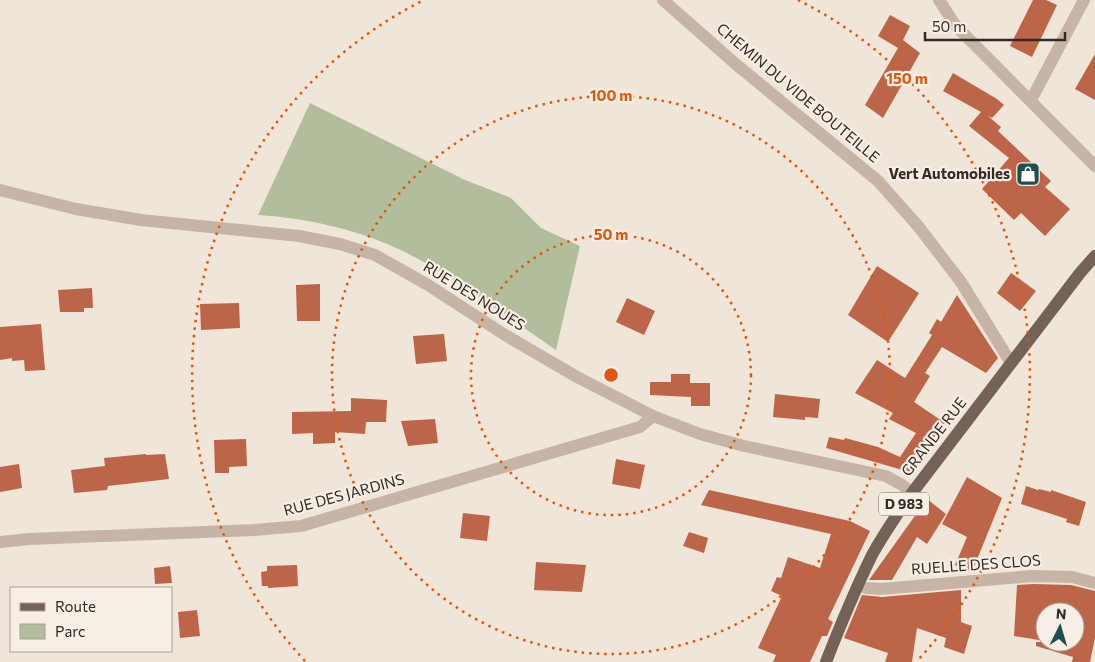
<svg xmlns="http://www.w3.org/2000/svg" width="1095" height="662" font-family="Commissioner,sans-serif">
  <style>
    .green { fill: #b2bd9b }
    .building { fill: #bd6549 }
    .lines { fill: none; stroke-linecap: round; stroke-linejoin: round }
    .minor { stroke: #c6b5a6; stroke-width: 12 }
    .major { stroke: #746259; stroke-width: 12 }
    .ring { fill: none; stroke: #df570d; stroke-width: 2.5; stroke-dasharray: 2.5 5 }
    .labels { text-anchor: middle; stroke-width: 4.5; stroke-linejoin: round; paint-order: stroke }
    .shield { fill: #f7efe5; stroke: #6e6560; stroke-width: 1 }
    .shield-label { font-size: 14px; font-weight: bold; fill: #332a27 }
    .street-label { font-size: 15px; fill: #332a27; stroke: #f7efe5 }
    .poi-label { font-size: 15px; font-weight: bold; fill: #332a27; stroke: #f7efe5; text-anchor: end }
    .centre { fill: #df570d; stroke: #f7efe5; stroke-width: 2.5 }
    .ring-label { font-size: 15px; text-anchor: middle; font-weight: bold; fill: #df570d; stroke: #f7efe5; stroke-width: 4.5; stroke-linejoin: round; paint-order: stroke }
  </style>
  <rect width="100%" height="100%" fill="#efe5d9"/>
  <!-- green -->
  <path class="green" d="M310,103l155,77 46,18 30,30 39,18 -24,104c-49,-33 -98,-71 -151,-98 -45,-22 -97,-34 -147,-37z"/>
  <!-- building -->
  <g class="building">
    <path d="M1033,0h13l11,5 -25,52 -22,-11z"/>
    <path d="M890,15l20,11 -7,14 17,13 -37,65 -18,-13 33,-57 -20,-12z"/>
    <path d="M1095,54v46l-20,-11z"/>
    <path d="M953,73l44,26 7,6 -12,13 -4,-2 13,11 -3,4 53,50 -6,6 25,22 -25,27 -24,-23 -7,7 -32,-31 27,-31 -40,-32 12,-14 -38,-21z"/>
    <path d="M877,266l42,27 -31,49 -40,-27z"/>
    <path d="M1011,273l25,18 -16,20 -23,-18z"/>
    <path d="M320,284v37h-23l-1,-36z"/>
    <path d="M92,288l1,20h-9v4h-24l-2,-22z"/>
    <path d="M957,295l41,63 -12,15 -44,-26 -17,26 5,3 -16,26 31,21 -10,13 -22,37 -87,-25 3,-11 15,3 1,-2 33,9 22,10 16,-24 -27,-14 4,-6 -38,-20 22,-33 28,18 27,-43 -3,-2 8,-14 4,3z"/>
    <path d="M627,298l28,13 -11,24 -28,-13z"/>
    <path d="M239,303l1,25 -39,2 -1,-26z"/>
    <path d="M41,324l4,46 -20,1 -1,-11 -12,1v-3l-12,2v-33z"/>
    <path d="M444,334l3,27 -31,3 -3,-28z"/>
    <path d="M671,374h19v9h20v23h-19v-9l-41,-2v-13h21z"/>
    <path d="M775,394l45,5 -2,19 -13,-1v3l-32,-3z"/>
    <path d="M351,398l36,2 -1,22h-20l-1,12 -30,-2v11l-22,1v-11l-21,1v-22l59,-1z"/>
    <path d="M435,419l3,24 -30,3 -7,-25z"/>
    <path d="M246,439l1,27 -18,1v6h-14l-1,-33z"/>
    <path d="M146,454v1l19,-1 4,25 -61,7 -1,4 -33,3 -3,-23 34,-4 -1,-8z"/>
    <path d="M616,459l29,6 -5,24 -28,-5z"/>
    <path d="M19,464l3,24 -22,4v-25z"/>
    <path d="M967,477l35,21 -30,74 -17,-7 12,-28 -25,-13z"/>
    <path d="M1026,486l12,4 1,-1 12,3v-2l35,12 -7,24 -13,-4 1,-3 -46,-15z"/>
    <path d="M709,490l141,31 20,10 -42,88 5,3 -6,14h-5l-12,26h-37l3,-7 -18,-7 24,-52 -11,-5 6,-14 4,1 7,-21 32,11 11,-34 -130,-29z"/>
    <path d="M927,499l19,15 -19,30 -10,-7 -25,43h-23z"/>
    <path d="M463,513l27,3 -3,25 -27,-3z"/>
    <path d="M689,532l19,6 -4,15 -21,-7z"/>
    <path d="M536,562l50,3 -4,27 -48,-2z"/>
    <path d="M297,565l1,21 -30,2v-2h-6l-1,-14 6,-1v-5z"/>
    <path d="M170,566l2,17 -17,1 -1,-16z"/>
    <path d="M1033,584l38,1 24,6v47l-5,24h-18l1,-5 -37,-11v-4h39v-30h-30v29l-31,-5 3,-51z"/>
    <path d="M961,590v32l11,4 -8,28 -20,-7 2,-9 -29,-10 -5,34h-27l3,-9 -44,-15 18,-43 20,2z"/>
    <path d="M197,610l3,26 -20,2 -2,-26z"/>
  </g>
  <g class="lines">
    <!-- minor -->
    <g class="minor">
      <path d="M663,0l75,66 140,115 40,45 43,56 50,81"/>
      <path d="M939,0l17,26 139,140"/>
      <path d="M1031,100l53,-100"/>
      <path d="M0,190l76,19 65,11 158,16 41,8 35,11 53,30 77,50 72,42 76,39 47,18 44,12 142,30 16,9 10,8"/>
      <path d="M0,542l29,-3 225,-9 47,-4 339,-99 13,-11"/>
      <path d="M858,585l8,3 15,1 151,-13 40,1 23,6"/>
    </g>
    <!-- major -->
    <path class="major" d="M826,662c14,-36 29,-72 46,-107 12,-22 26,-42 40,-62l168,-220 15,-17"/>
  </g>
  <!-- distance rings -->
  <g class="ring">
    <circle cx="611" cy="375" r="140"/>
    <circle cx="611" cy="375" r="279"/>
    <path d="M305 661A419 419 0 0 1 424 0M798 0A419 419 0 0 1 917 661"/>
  </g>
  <!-- icons -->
  <defs>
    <g id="shop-square" transform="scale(1.25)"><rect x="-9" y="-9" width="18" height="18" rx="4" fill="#1f4e51" stroke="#f7efe5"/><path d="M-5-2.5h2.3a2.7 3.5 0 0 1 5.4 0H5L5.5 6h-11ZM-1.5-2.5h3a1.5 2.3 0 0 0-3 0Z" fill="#fff"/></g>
  </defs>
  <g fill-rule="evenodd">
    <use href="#shop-square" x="1028" y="174"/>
  </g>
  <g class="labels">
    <!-- shield labels -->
    <rect class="shield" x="879" y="492.5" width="50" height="23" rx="4"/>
    <g class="shield-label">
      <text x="904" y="509">D 983</text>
    </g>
    <!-- street labels -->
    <g class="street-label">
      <text transform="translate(798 93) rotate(40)" y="5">CHEMIN DU VIDE BOUTEILLE</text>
      <text transform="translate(474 296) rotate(32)" y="5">RUE DES NOUES</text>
      <text transform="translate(934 437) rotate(-52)" y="5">GRANDE RUE</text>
      <text transform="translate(344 495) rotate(-15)" y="5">RUE DES JARDINS</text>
      <text transform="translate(976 565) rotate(-4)" y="5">RUELLE DES CLOS</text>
    </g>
    <!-- poi labels -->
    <g class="poi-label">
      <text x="1010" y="179">Vert Automobiles</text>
    </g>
  </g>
  <circle cx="611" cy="375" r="8" class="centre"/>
  <g class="ring-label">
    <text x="907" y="84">150 m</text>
    <text x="611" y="101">100 m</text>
    <text x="611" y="240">50 m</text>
  </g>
  <!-- legend -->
  <rect x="10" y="587" width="162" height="65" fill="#f7efe5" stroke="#a9a099"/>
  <rect x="20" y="603" width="25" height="8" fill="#746259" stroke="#a9a099"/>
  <text x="55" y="612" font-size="15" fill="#332a27">Route</text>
  <rect x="20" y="624" width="25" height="15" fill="#b2bd9b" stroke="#a9a099"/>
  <text x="55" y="637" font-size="15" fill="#332a27">Parc</text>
  <!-- north arrow -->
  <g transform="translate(1060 627) rotate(5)"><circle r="24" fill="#f7efe5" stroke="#a9a099"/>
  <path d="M0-4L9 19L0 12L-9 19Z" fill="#1f4e51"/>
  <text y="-8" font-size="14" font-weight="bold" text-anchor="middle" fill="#332a27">N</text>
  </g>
  <!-- scale -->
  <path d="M925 32v8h140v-8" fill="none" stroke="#332a27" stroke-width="2.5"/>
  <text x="932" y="32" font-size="15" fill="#332a27" stroke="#f7efe5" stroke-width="4" paint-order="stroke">50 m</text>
</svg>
